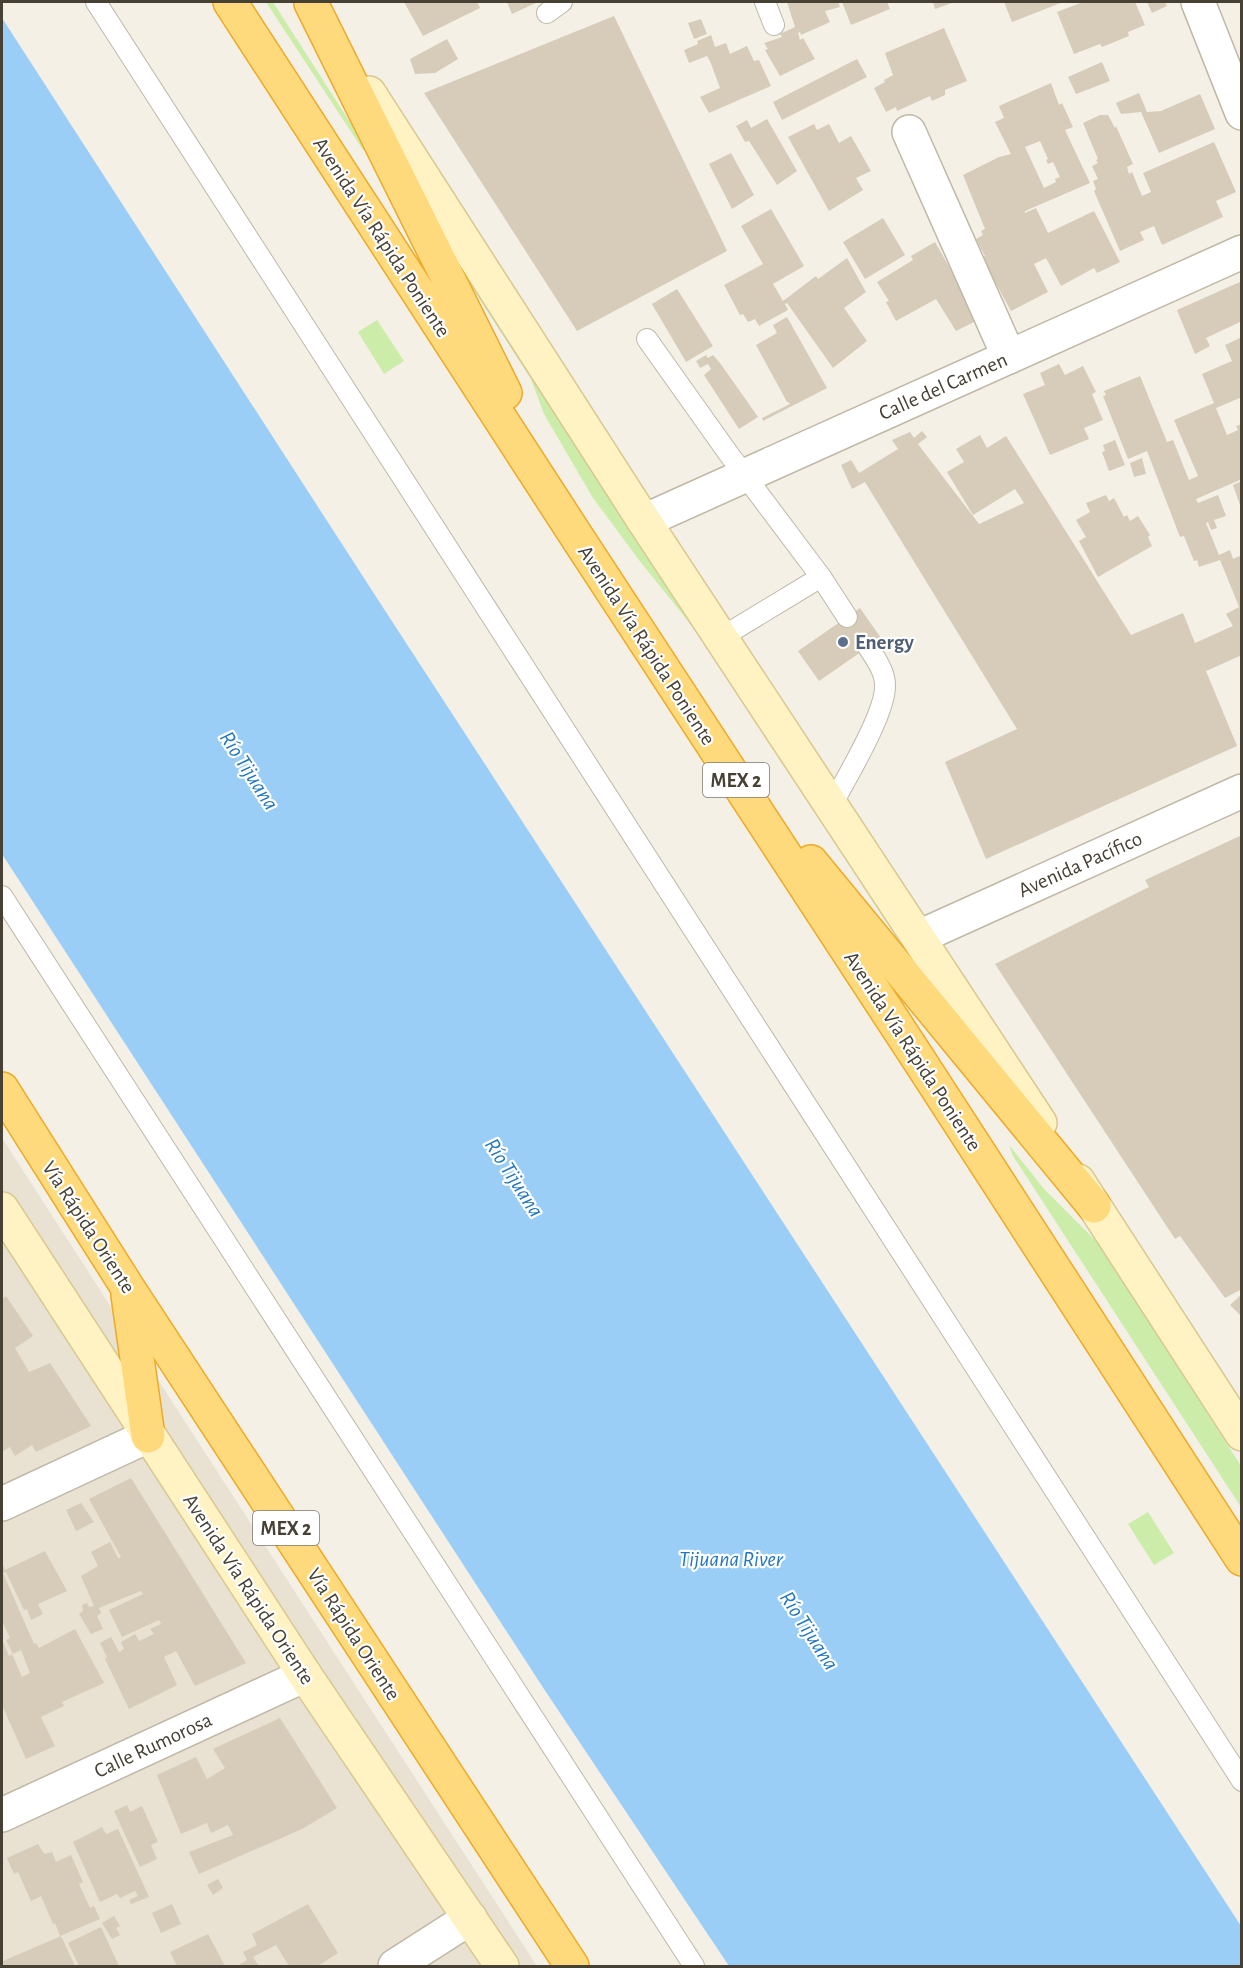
<svg xmlns="http://www.w3.org/2000/svg" width="1243" height="1968" font-family="'Alegreya Sans',sans-serif">
  <style>
    .residential { fill: #e9e2d2 }
    .green { fill: #ccecaa }
    .water { fill: #9bcef7 }
    .building { fill: #d7ccb9; fill-rule: evenodd }
    .lines { fill: none; stroke-linecap: round; stroke-linejoin: round }
    .service-casing { stroke: #c0b8a7; stroke-width: 22 }
    .minor-casing { stroke: #c0b8a7; stroke-width: 36 }
    .secondary-casing { stroke: #d8c890; stroke-width: 36 }
    .trunk-casing { stroke: #ecaa28; stroke-width: 36 }
    .service { stroke: #fff; stroke-width: 20 }
    .minor { stroke: #fff; stroke-width: 33 }
    .secondary { stroke: #fff3c4; stroke-width: 33 }
    .trunk { stroke: #ffda7c; stroke-width: 33 }
    .service-dot { fill: #5c6f8a; stroke: #fff; stroke-width: 2 }
    .labels { text-anchor: middle; stroke-width: 4.5; stroke-linejoin: round; paint-order: stroke }
    .shield { fill: #fff; stroke: #7e7971; stroke-width: 1.5 }
    .shield-label { font-size: 20px; font-weight: bold; fill: #474034 }
    .street-label { font-size: 21px; fill: #474034; stroke: #fff }
    .service-label { font-size: 21px; font-weight: bold; fill: #4e5e75; stroke: #fff; text-anchor: start }
    .water-label { font-size: 22px; font-style: italic; fill: #2377bd; stroke: #fff }
  </style>
  <rect width="100%" height="100%" fill="#f4f0e5"/>
  <!-- residential -->
  <path class="residential" d="M2,1138l335,519 200,309h-535z"/>
  <!-- green -->
  <g class="green">
    <path d="M266,2h7l94,147 -4,1z"/>
    <path d="M443,232l265,414 -69,-86 -46,-62 -49,-84 -13,-35 -92,-143z"/>
    <path d="M377,320l27,41 -20,13 -26,-42z"/>
    <path d="M1009,1145l35,44 57,57 140,220v41l-228,-351z"/>
    <path d="M1148,1512l26,41 -20,12 -26,-41z"/>
  </g>
  <!-- water -->
  <path class="water" d="M2,18l382,591 857,1317v40h-512l-187,-280 -540,-832z"/>
  <!-- building -->
  <g class="building">
    <path d="M404,2h73l3,6 -57,28z"/>
    <path d="M507,2h31l-26,12z"/>
    <path d="M787,2h51l2,5 -15,4 5,11 -29,13 -1,-3 -2,1 2,7 3,-2 12,21 -35,17 -15,-26 3,-1 -4,-6 18,-6 -2,-3 15,-7z"/>
    <path d="M842,2h45l3,7 -39,16z"/>
    <path d="M933,2h22l-20,7z"/>
    <path d="M1004,2h59l-51,20z"/>
    <path d="M1083,2h52l10,23 -17,7 1,4 -27,11 -2,-3 -26,10 -17,-42z"/>
    <path d="M1147,2h18l2,4 -15,7z"/>
    <path d="M614,16l113,235 -150,80 -153,-238z"/>
    <path d="M701,19l6,15 -13,5 -6,-16z"/>
    <path d="M944,28l23,53 -22,9v5l-13,6 -2,-5 -33,15 -1,-4 -10,5 -12,-24 11,-6 -1,-2 9,-5 -8,-22z"/>
    <path d="M711,35l4,12 11,-4 4,11 17,-8 7,15 5,-1 12,26 -62,27 -9,-16 20,-9 -10,-27 -3,-5 -18,7 -5,-13 14,-6 -1,-3z"/>
    <path d="M447,39l11,20 -23,14 -20,1 -5,-15z"/>
    <path d="M857,59l10,18 -85,43 -9,-18z"/>
    <path d="M1102,62l8,19 -34,13 -8,-17z"/>
    <path d="M1051,83l8,22 3,-2 11,24 -8,3 25,53 -65,28v2l11,-5 12,25 46,-22 26,51 -23,11 -3,-5 -33,18 -15,-28 -12,6 14,28 -37,19 -29,-53 3,-2 -9,-17 7,-4 -2,-4 4,-2 -22,-54 36,-18 12,-3 -16,-32 9,-4 -5,-12zM1040,141l8,18 -2,1 2,4 5,-2 7,15 -5,2 1,3 -12,6 -19,-41z"/>
    <path d="M1139,93l8,19 14,-1 39,-17 15,35 -56,24 -18,-41 -20,2 -5,-11z"/>
    <path d="M1100,115h8l7,13 1,-2 17,38 -6,3 2,7 3,-2 10,24 9,-4 -8,-19 71,-31 22,50 -20,9 7,16 -61,28 -8,-19 -14,6 4,8 -24,11 -26,-60 2,-2 -3,-8 5,-2 -6,-13 6,-3 -2,-3 2,-1 -15,-36z"/>
    <path d="M767,119l30,52 -20,14 -28,-44 -4,1 -9,-16 11,-6 4,8z"/>
    <path d="M814,124l3,6 12,-6 10,19 12,-7 20,35 -15,7 7,12 -34,21 -41,-74z"/>
    <path d="M731,153l23,42 -22,14 -23,-45z"/>
    <path d="M771,209l33,57 -31,18 10,17 33,-25 2,3 29,-21 19,34 -22,16 23,33 -34,27 -46,-65 -2,1 3,6 -29,16 -4,-7 -7,3 -5,-8 -3,1 -16,-30 39,-21 -22,-38z"/>
    <path d="M883,218l22,37 -40,24 -22,-37z"/>
    <path d="M935,242l20,35 3,-2 22,44 -24,12 -20,-32 -40,22 -10,-19 3,-1 -12,-19 36,-22 -2,-4z"/>
    <path d="M1242,281v40l-36,17 4,8 -15,8 -18,-44z"/>
    <path d="M677,289l36,57 -27,16 -34,-58z"/>
    <path d="M787,317l40,71 -64,33 -1,-3 28,-14 -2,-2h-1l-31,-57 21,-12 -4,-8z"/>
    <path d="M1242,337v60l-26,11 11,27 11,-5 -2,-4 6,-2v55l-46,20 2,4 20,-8 8,21 -12,4 3,8 -6,2 -3,-8 -2,1 13,32 11,-5 3,9 9,-4v53l-2,1 -20,-49 -21,7 -2,-7 -3,1 -10,-25 -4,1 -33,-86 -19,8 -25,-63 3,-1 -2,-4 36,-15 27,66 6,-2 16,40 9,-4 -24,-56 40,-17 -12,-29 30,-13 -7,-16z"/>
    <path d="M706,355l2,3 5,-3 7,8 38,54 -19,12 -35,-54 7,-6 -3,-5 -8,4 -4,-7z"/>
    <path d="M1059,364l6,11 18,-9 13,26 -4,2 11,26 -19,8 5,11 -39,16 -27,-61 22,-9 -5,-12z"/>
    <path d="M922,431l5,6 -9,7 61,80 45,-21 -9,-14 -42,26 -26,-43 17,-10 -8,-13 24,-14 7,13 19,-12 125,199 52,-22 12,30 38,-17 -7,-12 13,-7 3,7v41l-36,16 31,75 -251,113 -41,-97 72,-33 -152,-247 -13,7 -11,-24 10,-5 8,13 39,-24 -6,-9 18,-8 4,6z"/>
    <path d="M1115,440l10,25 -16,6 -7,-19 3,-1 -2,-6z"/>
    <path d="M1142,458l4,16 -12,3 -4,-14z"/>
    <path d="M1242,481v27h-1l-8,-23z"/>
    <path d="M1106,495l3,6 5,-3 10,19 3,-2 3,6 8,-5 12,19 -2,2 4,9 -54,31 -19,-36 7,-4 -10,-17 14,-8 -4,-9z"/>
    <path d="M860,608l21,30 -62,43 -21,-30z"/>
    <path d="M1242,835v454l-17,9 -45,-62 -5,3 -180,-275 154,-77 -4,-7z"/>
    <path d="M1242,1294v23l-12,-12z"/>
    <path d="M6,1296l27,40 -18,12 14,24 21,-9 41,63 -55,26 -4,-7 -17,11 -5,-9 -8,5v-153z"/>
    <path d="M131,1478l115,185 -51,23 -19,-35 -12,6 13,28 -48,24 -24,-50 2,-2 -7,-14 11,-6 8,15 5,-3 -3,-7 14,-8 4,7 15,-7 -4,-5 11,-5 -2,-4 -37,17 -13,-27 34,-16 -2,-3 -42,17 2,5 -4,3 6,13 -12,5 -12,-20 4,-3 -1,-6 5,-2 2,4 5,-1 -13,-30 17,-10 -7,-14 19,-10 8,16 3,-1 -32,-58z"/>
    <path d="M81,1503l13,19 -18,9 -10,-21z"/>
    <path d="M45,1551l22,40 -29,13 5,10 -12,6 -4,-11 -3,1 -18,-38 -3,1 31,71 2,-1 3,5 36,-19 29,54 -42,19 2,4 -23,11 14,29 -29,13 -24,-54v-66l7,17 3,-2 10,23 8,-4 -9,-23 -8,4 -7,-14 4,-2 -8,-17v-59l3,8z"/>
    <path d="M280,1718l57,90 -35,21 -103,45 -10,-22 44,-17 -5,-10 -17,8 -4,-10 -26,11 -24,-59 39,-18 11,22 18,-11 -12,-19z"/>
    <path d="M127,1805l3,7 12,-6 16,36 -7,3 6,14 -17,8 -26,-56z"/>
    <path d="M102,1827l4,7 12,-5 31,68 -18,7 -2,-4 9,-4 -3,-5 -15,7 -3,-4 -17,8 -27,-60z"/>
    <path d="M38,1844l6,10 8,-2 4,10 15,-7 12,27 -4,2 11,24 4,-2 6,13 -40,17 -5,-13 -2,1 -12,-28 -10,5 -13,-29 -4,2 -7,-16z"/>
    <path d="M218,1879l5,9 -10,7 -6,-10z"/>
    <path d="M172,1904l9,20 -20,9 -9,-20z"/>
    <path d="M308,1904l30,49 -20,13h-29l-13,-21 -23,12 6,9h-22l10,-6 -4,-8 14,-7 -5,-11z"/>
    <path d="M114,1916l6,10 -4,2 4,7 -8,4 -10,-16z"/>
    <path d="M101,1927l18,39h-40l-11,-23z"/>
    <path d="M208,1934l17,32h-48l-7,-14z"/>
    <path d="M61,1936l14,30h-73l1,-5z"/>
  </g>
  <g class="lines">
    <!-- service casing -->
    <g class="service-casing">
      <g id="service">
        <path d="M96,2l1146,1779"/>
        <path d="M765,2l9,23"/>
        <path d="M547,13l15,-11"/>
        <path d="M647,339l81,114 93,124 -99,60"/>
        <path d="M821,577l26,40"/>
        <path d="M832,805c14,-27 54,-92 53,-120 0,-14 -10,-27 -17,-38"/>
        <path d="M2,896l692,1070"/>
      </g>
    </g>
    <!-- minor casing -->
    <g class="minor-casing">
      <g id="minor">
        <path d="M1198,2l44,111"/>
        <path d="M909,132l100,225"/>
        <path d="M644,521l598,-269"/>
        <path d="M919,937l323,-146"/>
        <path d="M2,1504l146,-68"/>
        <path d="M2,1815l303,-140"/>
        <path d="M395,1966l75,-48"/>
      </g>
    </g>
    <!-- secondary casing -->
    <g class="secondary-casing">
      <g id="secondary">
        <path d="M369,93l275,428 396,602"/>
        <path d="M1078,1181l164,253"/>
        <path d="M2,1209l303,466 197,291"/>
      </g>
    </g>
    <!-- trunk casing -->
    <g class="trunk-casing">
      <g id="trunk">
        <path d="M230,2l345,532 346,529 321,496"/>
        <path d="M311,3l194,390"/>
        <path d="M811,862l283,344"/>
        <path d="M2,1089l124,196 446,681"/>
        <path d="M128,1295l20,141"/>
      </g>
    </g>
    <!-- service -->
    <use href="#service" class="service"/>
    <!-- minor -->
    <use href="#minor" class="minor"/>
    <!-- secondary -->
    <use href="#secondary" class="secondary"/>
    <!-- trunk -->
    <use href="#trunk" class="trunk"/>
  </g>
  <!-- markers -->
  <circle class="service-dot" cx="843" cy="642" r="6"/>
  <g class="labels">
    <!-- shield labels -->
    <g class="shield">
      <rect x="703" y="763" width="66" height="34" rx="4.5"/>
      <rect x="253" y="1511" width="66" height="34" rx="4.5"/>
    </g>
    <g class="shield-label">
      <text x="736" y="787">MEX 2</text>
      <text x="286" y="1535">MEX 2</text>
    </g>
    <!-- street labels -->
    <g class="street-label">
      <text transform="translate(382 237) rotate(57)" y="7">Avenida Vía Rápida Poniente</text>
      <text transform="translate(943 386) rotate(-24)" y="7">Calle del Carmen</text>
      <text transform="translate(647 645) rotate(57)" y="7">Avenida Vía Rápida Poniente</text>
      <text transform="translate(1080 864) rotate(-24)" y="7">Avenida Pacífico</text>
      <text transform="translate(913 1051) rotate(57)" y="7">Avenida Vía Rápida Poniente</text>
      <text transform="translate(89 1227) rotate(57)" y="7">Vía Rápida Oriente</text>
      <text transform="translate(249 1589) rotate(57)" y="7">Avenida Vía Rápida Oriente</text>
      <text transform="translate(354 1634) rotate(57)" y="7">Vía Rápida Oriente</text>
      <text transform="translate(153 1745) rotate(-25)" y="7">Calle Rumorosa</text>
    </g>
    <!-- service labels -->
    <g class="service-label">
      <text x="855" y="649">Energy</text>
    </g>
    <!-- water labels -->
    <g class="water-label">
      <text transform="translate(250 770) rotate(57)" y="8">Río Tijuana</text>
      <text transform="translate(515 1177) rotate(57)" y="8">Río Tijuana</text>
      <text x="731" y="1566">Tijuana River</text>
      <text transform="translate(810 1630) rotate(57)" y="8">Río Tijuana</text>
    </g>
  </g>
  <!-- border -->
  <rect width="1243" height="1968" fill="none" stroke="#474034" stroke-width="6"/>
</svg>
